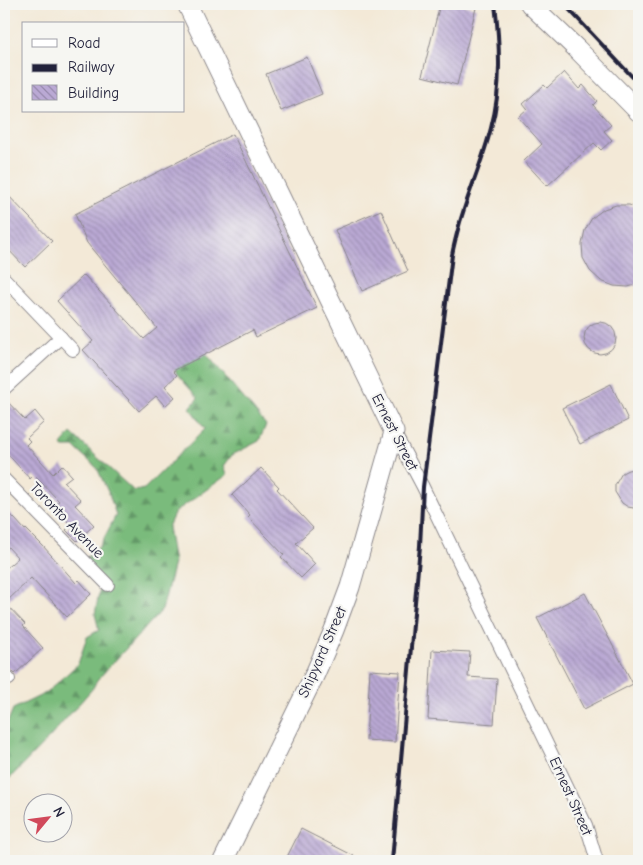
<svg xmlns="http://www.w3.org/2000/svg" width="643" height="865" font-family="'Comic Neue',sans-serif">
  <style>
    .forest { fill: url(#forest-firs); stroke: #4e6e5c }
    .building { fill: url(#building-back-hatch) }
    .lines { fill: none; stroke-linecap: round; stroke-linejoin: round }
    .street-casing { stroke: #8a8689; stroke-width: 14 }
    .secondary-casing { stroke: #8a8689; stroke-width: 21 }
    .street { stroke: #fff; stroke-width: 12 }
    .secondary { stroke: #fff; stroke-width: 19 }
    .rail { stroke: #22223b; stroke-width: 4 }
    .labels { text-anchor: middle; stroke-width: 4.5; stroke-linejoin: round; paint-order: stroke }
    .street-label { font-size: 15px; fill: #22223b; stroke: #f6f6f2 }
  </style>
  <defs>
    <pattern id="forest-firs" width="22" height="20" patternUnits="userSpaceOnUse" patternTransform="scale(1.25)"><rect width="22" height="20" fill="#7abb7c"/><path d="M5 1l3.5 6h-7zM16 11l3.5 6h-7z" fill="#649867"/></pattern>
    <pattern id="building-back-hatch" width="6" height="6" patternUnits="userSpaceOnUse" patternTransform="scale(1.25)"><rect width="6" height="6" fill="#baa9d4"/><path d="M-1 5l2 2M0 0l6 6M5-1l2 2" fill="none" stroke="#9789ad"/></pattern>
  </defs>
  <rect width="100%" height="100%" fill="#f6f6f2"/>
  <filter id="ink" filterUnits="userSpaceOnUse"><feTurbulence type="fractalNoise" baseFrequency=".02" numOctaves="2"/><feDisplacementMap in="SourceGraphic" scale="10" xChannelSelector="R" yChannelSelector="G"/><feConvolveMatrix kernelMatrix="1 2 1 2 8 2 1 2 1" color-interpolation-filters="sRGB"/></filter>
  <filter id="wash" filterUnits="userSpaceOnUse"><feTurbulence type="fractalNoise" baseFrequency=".0096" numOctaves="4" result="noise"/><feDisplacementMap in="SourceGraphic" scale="20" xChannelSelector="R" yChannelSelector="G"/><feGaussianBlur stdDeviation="1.12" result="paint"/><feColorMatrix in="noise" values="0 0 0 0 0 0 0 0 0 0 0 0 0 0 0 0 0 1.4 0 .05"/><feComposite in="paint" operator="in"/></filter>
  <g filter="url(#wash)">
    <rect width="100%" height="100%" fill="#f3e9d7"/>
    <!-- forest -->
    <path class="forest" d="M165,347l39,4 62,74 -7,16 -27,14 -8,11 3,9 -52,37 -7,15 6,36 -12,47 -65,70 -4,8 -44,50 -45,46v-53l9,-22 33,-16 32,-29 9,-27 12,-7 -4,-16 5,-26 -21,-24 21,-18 16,-31 -7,-21 -12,-26 -23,-21h-10l-3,-2 10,-12 63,58 10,-2 61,-60 -15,-21 8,-10 -21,-24z"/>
    <g id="blocks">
      <!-- building -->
      <g class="building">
        <path d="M440,4h19l17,4 -19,77 -35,-9z"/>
        <path d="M307,57l15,37 -41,17 -15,-37z"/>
        <path d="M564,72l15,17 4,-4 14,16 -4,4 18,20 -7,6 8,9 -11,10 -7,-7 -47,43 -23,-25 18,-17 -24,-27 9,-8 -4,-5 21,-19 3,3z"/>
        <path d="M233,134l84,174 -61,29 -3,-7 -80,41 4,4 -12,11 10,11 -10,9 -9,-10 -17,15 -56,-61 10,-9 -36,-40 27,-26 60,64 13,-11 -70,-85 -12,-29z"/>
        <path d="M4,191l48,50 -27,26 -21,-22z"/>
        <path d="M616,205h13l10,3v76l-11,3 -14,-1 -13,-5 -11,-10 -7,-13 -1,-14 3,-14 7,-12 12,-9z"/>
        <path d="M381,210l27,61 -46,20 -27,-61z"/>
        <circle cx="600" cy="338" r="16"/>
        <path d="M611,384l17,36 -48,24 -18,-36z"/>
        <path d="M4,398l21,22 10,-9 9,11 -17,16 3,3 -4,4 27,29 9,-9 10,11 -8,6 17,18 -6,5 19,20 -17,16 -11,-11 5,-5 -18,-19 6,-5 -25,-26 -4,4 -26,-29z"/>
        <path d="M261,468l18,19 -2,2 36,39 -17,15 19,21 -14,14 -20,-21 3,-2 -36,-38 2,-2 -18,-20z"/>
        <path d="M639,468v41l-11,-2 -6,-4 -7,-11v-7l7,-12 6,-3z"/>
        <path d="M4,507l21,23 1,-1 17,17 33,37 3,-3 12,14 -24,23 -36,-39 -26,25 20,21 -2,2 20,22 -28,26 -6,-6 -5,-2v-96l14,-12 -11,-12h-3z"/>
        <path d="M585,593l48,91 -49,25 -47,-91z"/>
        <path d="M432,650l38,2 -2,25 29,2 -3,45 -66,-5z"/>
        <path d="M370,670l30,2 -5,70 -29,-2z"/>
        <path d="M301,829l63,32h-79z"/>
      </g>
    </g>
  </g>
  <g filter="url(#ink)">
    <use href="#blocks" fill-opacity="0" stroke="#8a8689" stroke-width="1"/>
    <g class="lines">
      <!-- street casing -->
      <g class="street-casing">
        <g id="street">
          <path d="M4,278l69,72"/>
          <path d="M4,389l57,-52"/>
          <path d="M394,432l29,55 163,338 11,36"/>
          <path d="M4,479l104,106"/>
          <path d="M4,674l5,5"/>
        </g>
      </g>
      <!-- secondary casing -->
      <g class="secondary-casing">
        <g id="secondary">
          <path d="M187,4l207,428 -44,155 -16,43 -19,44 -92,187"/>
          <path d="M530,4l47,45 62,63"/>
        </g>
      </g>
      <!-- street -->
      <use href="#street" class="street"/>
      <!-- secondary -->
      <use href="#secondary" class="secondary"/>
      <!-- rail -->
      <g class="rail">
        <path d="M564,4l75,80"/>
        <path d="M392,861l28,-315 3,-59 29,-232c2,-11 5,-22 8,-33 9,-31 23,-62 31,-94 11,-40 9,-83 4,-124"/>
      </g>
    </g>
  </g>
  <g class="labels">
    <!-- street labels -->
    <g class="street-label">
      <text transform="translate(395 432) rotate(63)" y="5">Ernest Street</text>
      <text transform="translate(67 520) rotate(46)" y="5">Toronto Avenue</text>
      <text transform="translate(322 652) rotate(-66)" y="5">Shipyard Street</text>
      <text transform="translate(571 796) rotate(66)" y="5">Ernest Street</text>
    </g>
  </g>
  <!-- margin -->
  <rect width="643" height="865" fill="none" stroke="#f6f6f2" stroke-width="20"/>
  <!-- legend -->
  <rect x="22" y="22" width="162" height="90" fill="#f6f6f2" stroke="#a1a1a9"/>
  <rect x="32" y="39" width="25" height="8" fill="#ffffff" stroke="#a1a1a9"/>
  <text x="68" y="48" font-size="15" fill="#22223b">Road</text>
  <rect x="32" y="64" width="25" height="8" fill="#22223b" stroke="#a1a1a9"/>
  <text x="68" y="72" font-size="15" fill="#22223b">Railway</text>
  <rect x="32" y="85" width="25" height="15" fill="url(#building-back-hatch)" stroke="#a1a1a9"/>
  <text x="68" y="98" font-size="15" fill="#22223b">Building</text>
  <!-- north arrow -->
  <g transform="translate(48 818) rotate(61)"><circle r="24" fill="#f6f6f2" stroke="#a1a1a9"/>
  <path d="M0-4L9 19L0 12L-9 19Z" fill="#d1495b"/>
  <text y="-8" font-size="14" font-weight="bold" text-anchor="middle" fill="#22223b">N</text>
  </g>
</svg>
